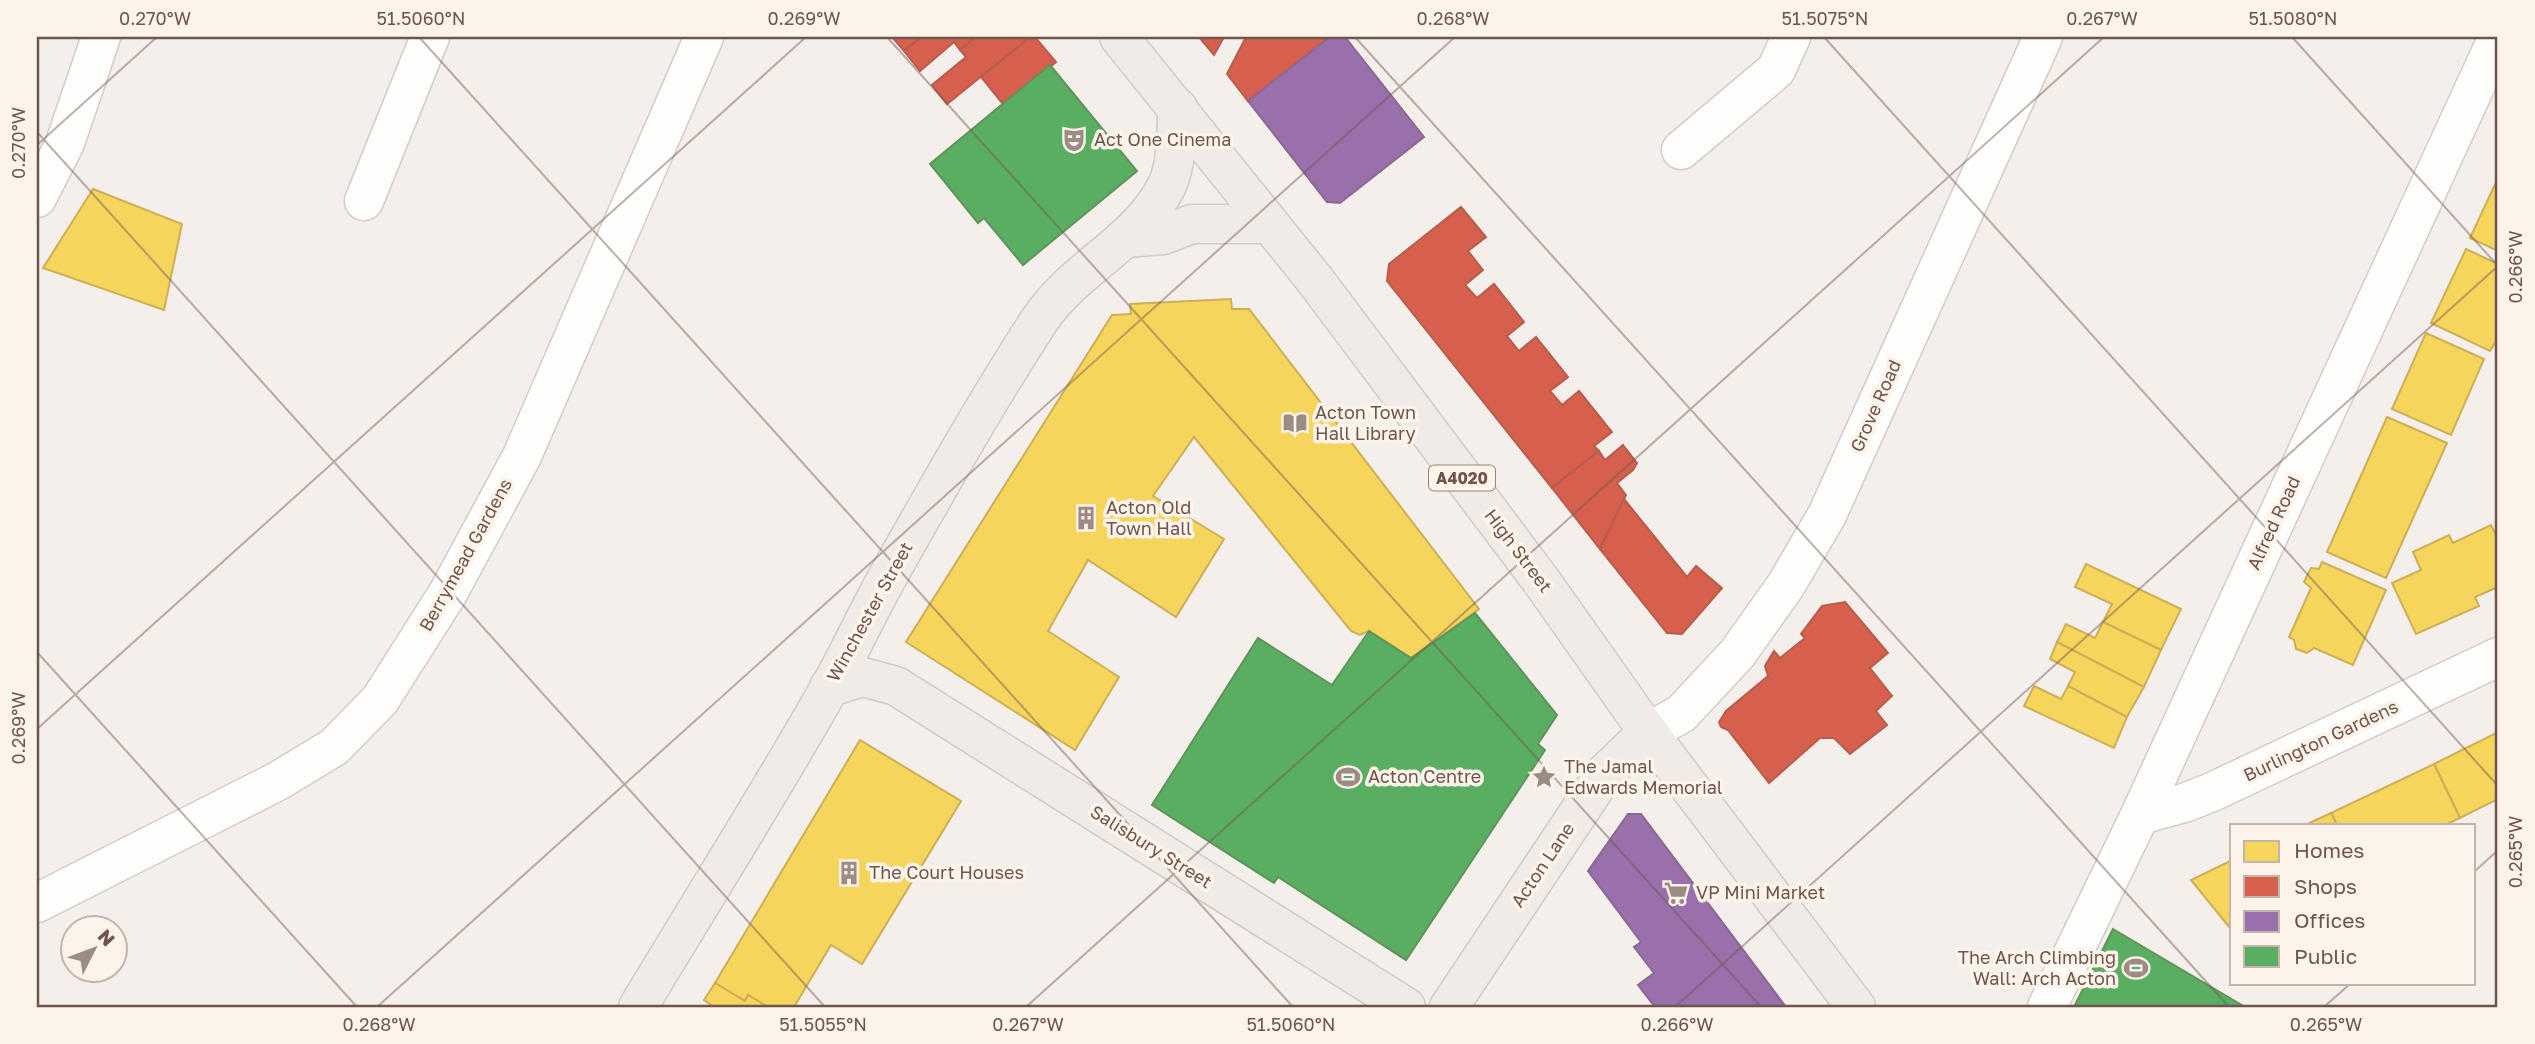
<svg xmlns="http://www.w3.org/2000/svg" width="2535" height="1044" font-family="'Golos Text',sans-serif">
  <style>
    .homes { fill: #f6d55c; stroke: #cdaf58; stroke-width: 2 }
    .shops { fill: #d6604d; stroke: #b75d4d; stroke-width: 2 }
    .offices { fill: #9970ab; stroke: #8c688f; stroke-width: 2 }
    .public { fill: #5aae61; stroke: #60935b; stroke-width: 2 }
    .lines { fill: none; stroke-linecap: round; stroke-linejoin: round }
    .minor-casing { stroke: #d3ccc8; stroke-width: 41 }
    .major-casing { stroke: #d3cac7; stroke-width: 41 }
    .minor { stroke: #fdfdfc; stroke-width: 38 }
    .major { stroke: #f0ebe6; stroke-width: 38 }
    .ticks { fill: none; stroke: #6e554e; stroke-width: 2; stroke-opacity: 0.45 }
    .labels { text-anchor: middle; stroke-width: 7; stroke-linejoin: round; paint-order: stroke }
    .shield { fill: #fcf3eb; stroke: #99847d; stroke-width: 2 }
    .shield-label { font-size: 16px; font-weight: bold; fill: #6e554e }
    .poi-label { font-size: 18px; fill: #6e554e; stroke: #fcf3eb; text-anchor: start }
    .street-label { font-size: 18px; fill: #6e554e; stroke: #fcf3eb }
    .neatline { fill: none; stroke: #6e554e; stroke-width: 2.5 }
    .ticks-label { font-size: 18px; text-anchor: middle; fill: #6e554e }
  </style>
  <rect width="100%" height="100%" fill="#f4efea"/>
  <!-- homes -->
  <g class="homes">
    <path d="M2498,178v73l-28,-13z"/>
    <path d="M93,189l89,35 -18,86 -121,-42z"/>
    <path d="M2466,249l32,15v74l-8,13 -59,-28z"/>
    <path d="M1231,299l1,10h17l230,300 -68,49 -42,-27 -9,4 -9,-4 -157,-194 -41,59 71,43 -48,78 -88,-57 -40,71 71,46 -44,73 -169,-108 206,-327 19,-1 -1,-10z"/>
    <path d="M2426,333l58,26 -33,76 -59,-26z"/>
    <path d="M2387,417l60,26 -61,135 -59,-26z"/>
    <path d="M2491,525l7,14v48l-23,10 4,9 -63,28 -24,-51 29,-13 -8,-18 36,-17 4,8z"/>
    <path d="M2322,562l64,28 -33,75 -39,-17 -7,5 -11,-4 -2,-9 -5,-3 22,-49 -7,-6 7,-14 8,1z"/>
    <path d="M2086,564l95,45 -20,41 -58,-28 9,-18 -37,-17z"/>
    <path d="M2103,622l58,28 -17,37 -87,-45 9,-18 29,14z"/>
    <path d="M2057,642l87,45 -17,30 -59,-31 7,-14 -25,-13z"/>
    <path d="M2034,686l27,13 7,-13 59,31 -13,31 -90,-42z"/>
    <path d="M2498,732v67l-38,19 -26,-54z"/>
    <path d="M860,740l101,61 -99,163 -31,-19 -37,62h-26l-20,-12 -3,6 -30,-18z"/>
    <path d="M2434,764l26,54 -15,7h-108l-6,-12z"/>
    <path d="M2331,813l6,12h-32z"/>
    <path d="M2232,860v67l-2,1 -39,-48z"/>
    <path d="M715,983l30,18 3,-6 20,12h-54l-10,-7z"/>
  </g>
  <!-- shops -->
  <g class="shops">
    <path d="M892,37h30l-18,14z"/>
    <path d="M922,37h54l-16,13 -6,-8 -34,29 -16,-20z"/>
    <path d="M976,37h54l-83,67 -15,-19 34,-28 -6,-7z"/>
    <path d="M1030,37h5l21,25 -53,42 -22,-27z"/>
    <path d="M1199,37h25l-10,18z"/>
    <path d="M1246,37h84l-82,64 -21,-27z"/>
    <path d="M1461,207l25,30 -18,14 15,19 -18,15 12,13 17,-14 30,38 -17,14 12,15 17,-14 32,40 -18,14 12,14 17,-14 33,41 -18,14 5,5 -47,37 -165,-207 2,-17z"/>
    <path d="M1623,445l14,18 -4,7 -16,13 9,12 -26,54 -48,-61 47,-37 6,9z"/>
    <path d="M1624,499l63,78 9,-11 26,22 -40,46 -15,-1 -67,-84z"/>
    <path d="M1845,602l43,51 -18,15 22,28 -16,15 11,14 -37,29 -16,-16h-14l-51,45 -41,-53 -7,-3 -2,-5 7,-11 42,-35 -3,-10 9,-15 6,7 25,-20 -4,-4 21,-28z"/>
  </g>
  <!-- offices -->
  <g class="offices">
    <path d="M1330,37h15l79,100 -84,66 -13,-1 -79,-101z"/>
    <path d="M1628,814h13l145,193h-131l-17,-22 16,-12 -20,-26 7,-5 -53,-71z"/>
  </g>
  <!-- public -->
  <g class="public">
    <path d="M1050,65l87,106 -114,94 -39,-47 -6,5 -48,-59z"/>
    <path d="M1475,613l82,102 -19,29 7,6 -139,210 -128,-83 -4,6 -122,-78 106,-167 74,47 37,-54 42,27z"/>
    <path d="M2113,929l132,78h-171z"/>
  </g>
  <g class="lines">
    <!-- minor casing -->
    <g class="minor-casing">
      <g id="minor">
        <path d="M1681,150l95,-80 15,-33"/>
        <path d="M37,198l28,-55 36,-106"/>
        <path d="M364,201l66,-164"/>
        <path d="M1648,732l33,-18 56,-60 49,-69 41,-70 216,-478"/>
        <path d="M2140,815l44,-12 28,-11 286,-135"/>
        <path d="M37,903l241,-122 56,-34 46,-47 68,-107 74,-137 182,-419"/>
        <path d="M2047,1007l93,-192 358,-778"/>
      </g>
    </g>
    <!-- major casing -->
    <g class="major-casing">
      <g id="major">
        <path d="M1119,37l196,243 227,302 106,150 208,275"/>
        <path d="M1126,238l37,-3 29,-11h76"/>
        <path d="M829,687l34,-10 33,9 510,321"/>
        <path d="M638,1007c64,-107 131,-212 192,-320 20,-36 37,-73 57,-109 49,-87 98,-174 152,-257 34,-52 95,-76 125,-130 14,-23 11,-57 14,-83"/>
        <path d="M1449,1007l156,-234 43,-41"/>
      </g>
    </g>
    <!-- minor -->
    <use href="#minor" class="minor"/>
    <!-- major -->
    <use href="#major" class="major"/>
  </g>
  <!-- ticks -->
  <path class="ticks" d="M419,37l874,970M887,37l874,970M1355,37l874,970M1824,37l674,749M2292,37l206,229M37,132l788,875M37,145l120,-108M37,652l320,355M37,729l769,-692M2474,872l24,-22M377,1007l1078,-970M1026,1007l1078,-970M1675,1007l823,-741M2324,1007l27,-24"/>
  <!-- icons -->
  <defs>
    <g id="theatre-bare" transform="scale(1.89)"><path d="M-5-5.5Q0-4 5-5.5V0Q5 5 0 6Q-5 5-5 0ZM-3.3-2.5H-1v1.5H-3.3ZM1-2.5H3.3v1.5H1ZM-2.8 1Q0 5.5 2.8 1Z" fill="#9d8b85" stroke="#fcf3eb" stroke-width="2.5" paint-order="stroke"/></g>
    <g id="library-bare" transform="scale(1.89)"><path d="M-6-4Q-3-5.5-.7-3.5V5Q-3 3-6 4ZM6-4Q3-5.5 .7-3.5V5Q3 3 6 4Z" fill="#9d8b85" stroke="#fcf3eb" stroke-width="2.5" paint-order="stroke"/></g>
    <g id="building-bare" transform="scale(1.89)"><path d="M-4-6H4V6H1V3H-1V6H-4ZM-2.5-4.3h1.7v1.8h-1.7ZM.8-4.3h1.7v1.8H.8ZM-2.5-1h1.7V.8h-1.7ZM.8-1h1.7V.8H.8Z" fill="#9d8b85" stroke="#fcf3eb" stroke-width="2.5" paint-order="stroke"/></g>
    <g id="stadium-bare" transform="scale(1.89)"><path d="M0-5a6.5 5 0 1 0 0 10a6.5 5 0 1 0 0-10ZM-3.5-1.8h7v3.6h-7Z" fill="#9d8b85" stroke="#fcf3eb" stroke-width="2.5" paint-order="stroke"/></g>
    <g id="sight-bare" transform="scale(1.89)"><path d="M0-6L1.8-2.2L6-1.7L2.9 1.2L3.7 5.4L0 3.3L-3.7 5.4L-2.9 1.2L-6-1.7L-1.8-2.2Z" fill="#9d8b85" stroke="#fcf3eb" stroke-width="2.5" paint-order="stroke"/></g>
    <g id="supermarket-bare" transform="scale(1.89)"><path d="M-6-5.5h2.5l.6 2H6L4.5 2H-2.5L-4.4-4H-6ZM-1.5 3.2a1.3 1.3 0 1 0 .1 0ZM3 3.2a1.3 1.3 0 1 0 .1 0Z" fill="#9d8b85" stroke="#fcf3eb" stroke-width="2.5" paint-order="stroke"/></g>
  </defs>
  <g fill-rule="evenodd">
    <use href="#theatre-bare" x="1074" y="140"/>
    <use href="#library-bare" x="1295" y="423"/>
    <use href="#building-bare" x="1086" y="518"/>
    <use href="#stadium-bare" x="1348" y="777"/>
    <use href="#sight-bare" x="1544" y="777"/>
    <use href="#building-bare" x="849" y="873"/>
    <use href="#supermarket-bare" x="1676" y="893"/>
    <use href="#stadium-bare" x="2136" y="968"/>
  </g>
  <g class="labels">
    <!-- shield labels -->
    <rect class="shield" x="1429" y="465.5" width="66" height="25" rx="5"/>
    <g class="shield-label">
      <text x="1462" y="484">A4020</text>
    </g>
    <!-- poi labels -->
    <g class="poi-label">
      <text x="1094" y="146">Act One Cinema</text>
      <text x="1315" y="419">Acton Town<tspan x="1315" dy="21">Hall Library</tspan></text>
      <text x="1106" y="514">Acton Old<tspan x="1106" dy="21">Town Hall</tspan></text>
      <text x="1564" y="773">The Jamal<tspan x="1564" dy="21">Edwards Memorial</tspan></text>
      <text x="1368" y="783">Acton Centre</text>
      <text x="869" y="879">The Court Houses</text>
      <text x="1696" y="899">VP Mini Market</text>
      <text x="2116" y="964" text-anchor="end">The Arch Climbing<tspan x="2116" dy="21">Wall: Arch Acton</tspan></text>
    </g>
    <!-- street labels -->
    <g class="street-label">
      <text transform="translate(1876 406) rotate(-66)" y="6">Grove Road</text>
      <text transform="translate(2274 523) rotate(-65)" y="6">Alfred Road</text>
      <text transform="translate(1518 551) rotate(53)" y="6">High Street</text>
      <text transform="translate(466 555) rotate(-61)" y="6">Berrymead Gardens</text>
      <text transform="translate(870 612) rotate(-61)" y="6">Winchester Street</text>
      <text transform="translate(2321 741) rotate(-25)" y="6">Burlington Gardens</text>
      <text transform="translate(1151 847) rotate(32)" y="6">Salisbury Street</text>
      <text transform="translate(1543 865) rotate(-56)" y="6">Acton Lane</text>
    </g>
  </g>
  <!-- border -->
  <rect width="2535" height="1044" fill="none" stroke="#fcf3eb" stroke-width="77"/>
  <!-- legend -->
  <rect x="2230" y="824" width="245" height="161" fill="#fcf3eb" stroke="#c3b4ac" stroke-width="2"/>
  <rect x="2244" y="841" width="35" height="21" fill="#f6d55c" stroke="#c3b4ac" stroke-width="2"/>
  <text x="2294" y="858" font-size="21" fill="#6e554e">Homes</text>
  <rect x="2244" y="876" width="35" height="21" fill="#d6604d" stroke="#c3b4ac" stroke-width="2"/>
  <text x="2294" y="894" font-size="21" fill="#6e554e">Shops</text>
  <rect x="2244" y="911" width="35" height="21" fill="#9970ab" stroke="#c3b4ac" stroke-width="2"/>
  <text x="2294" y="928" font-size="21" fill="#6e554e">Offices</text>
  <rect x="2244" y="946" width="35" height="21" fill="#5aae61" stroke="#c3b4ac" stroke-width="2"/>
  <text x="2294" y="964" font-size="21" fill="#6e554e">Public</text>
  <!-- north arrow -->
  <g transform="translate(94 949) rotate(48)"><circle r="33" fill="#fcf3eb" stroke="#c3b4ac" stroke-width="2"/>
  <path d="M0-5L12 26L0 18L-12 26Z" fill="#9d8b85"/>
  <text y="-10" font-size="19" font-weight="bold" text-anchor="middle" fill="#6e554e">N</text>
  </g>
  <rect x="38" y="38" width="2458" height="968" class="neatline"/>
  <g class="ticks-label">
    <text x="155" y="25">0.270°W</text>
    <text x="421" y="25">51.5060°N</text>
    <text x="804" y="25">0.269°W</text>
    <text x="1453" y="25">0.268°W</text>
    <text x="1825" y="25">51.5075°N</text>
    <text x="2102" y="25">0.267°W</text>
    <text x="2293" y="25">51.5080°N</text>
    <text transform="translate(19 143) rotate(-90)" y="6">0.270°W</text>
    <text transform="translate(2516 267) rotate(-90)" y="6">0.266°W</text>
    <text transform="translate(19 728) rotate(-90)" y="6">0.269°W</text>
    <text transform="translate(2516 852) rotate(-90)" y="6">0.265°W</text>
    <text x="379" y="1031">0.268°W</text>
    <text x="823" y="1031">51.5055°N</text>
    <text x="1028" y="1031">0.267°W</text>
    <text x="1291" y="1031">51.5060°N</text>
    <text x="1677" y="1031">0.266°W</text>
    <text x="2326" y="1031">0.265°W</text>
  </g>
</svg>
